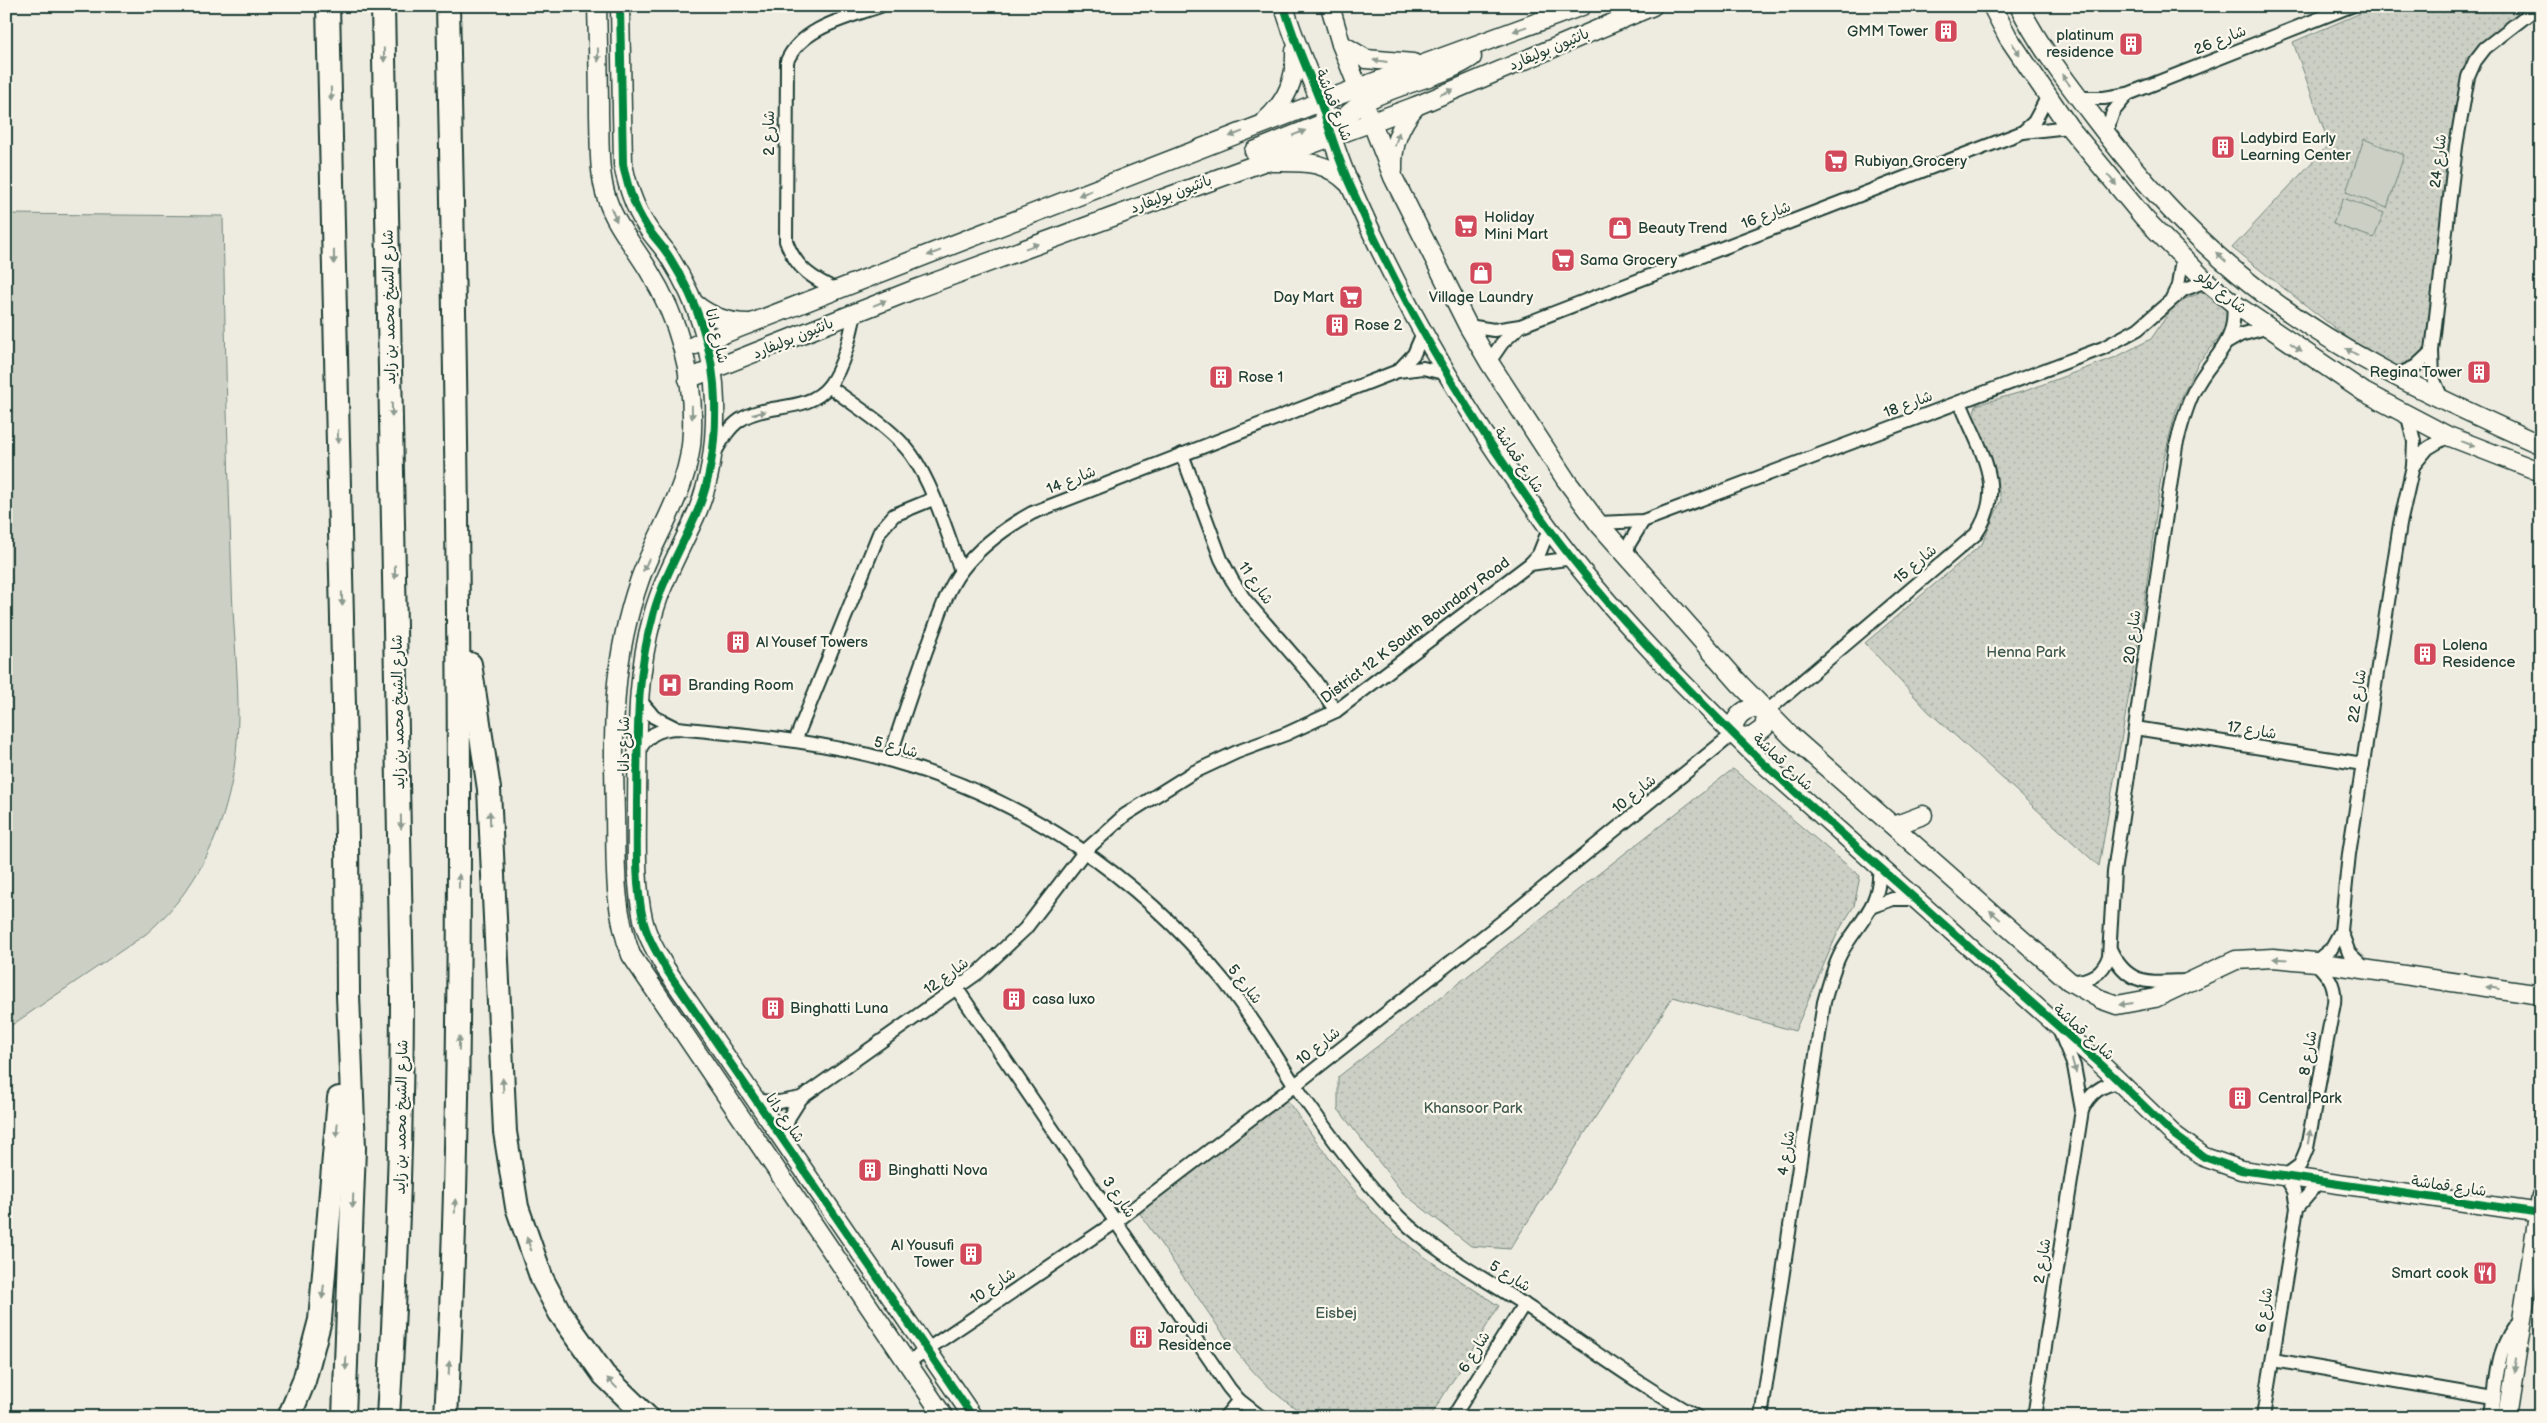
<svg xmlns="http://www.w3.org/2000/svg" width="2547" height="1423" font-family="'Balsamiq Sans','Playpen Sans Arabic',sans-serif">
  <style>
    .grass { fill: url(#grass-dots); stroke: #75867c }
    .garden { fill: #cbcfc4; stroke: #75867c }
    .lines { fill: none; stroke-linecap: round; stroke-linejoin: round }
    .street-casing { stroke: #1f3d34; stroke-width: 16 }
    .secondary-casing { stroke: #1f3d34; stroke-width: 21 }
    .highway-casing { stroke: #1f3d34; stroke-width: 26 }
    .street { stroke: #fbf7ec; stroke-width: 12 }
    .secondary { stroke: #fbf7ec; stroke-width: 18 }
    .highway { stroke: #fbf7ec; stroke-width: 22 }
    .cycleway-casing { stroke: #fbf7ec; stroke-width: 11 }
    .cycleway { stroke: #00873e; stroke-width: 8 }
    .oneway { fill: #8d9a90 }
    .labels { text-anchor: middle; stroke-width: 4.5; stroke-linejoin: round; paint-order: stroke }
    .poi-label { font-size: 15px; fill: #1f3d34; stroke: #fbf7ec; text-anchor: start }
    .street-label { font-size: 15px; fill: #1f3d34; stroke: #fbf7ec }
    .park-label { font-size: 15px; fill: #415a51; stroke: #fbf7ec }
  </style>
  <defs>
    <pattern id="grass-dots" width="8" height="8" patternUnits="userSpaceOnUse" patternTransform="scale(1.25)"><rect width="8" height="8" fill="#cbcfc4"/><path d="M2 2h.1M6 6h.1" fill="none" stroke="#aeb3a9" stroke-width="1.8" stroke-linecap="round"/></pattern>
  </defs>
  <rect width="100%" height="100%" fill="#eeece1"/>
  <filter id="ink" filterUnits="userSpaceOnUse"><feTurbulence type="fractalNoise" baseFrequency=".02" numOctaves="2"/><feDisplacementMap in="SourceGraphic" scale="10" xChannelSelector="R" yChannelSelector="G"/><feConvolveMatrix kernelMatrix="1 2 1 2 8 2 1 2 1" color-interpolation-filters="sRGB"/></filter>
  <g filter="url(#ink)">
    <!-- grass -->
    <g class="grass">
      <path d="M2377,6h155l-66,52 -34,293 -32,14 -14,1 -11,-4 -31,-27 -112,-87 97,-104 -36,-102z"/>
      <path d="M2204,292l22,14 2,22 -30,35 -21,44 -14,55 -22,164 -42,240 -171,-155 -63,-68 117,-99 19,-44 -9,-35 -20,-45 4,-15 49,-14 91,-34 35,-18 25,-37z"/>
      <path d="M1733,769l127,107 -6,30 -16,26 -43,99 -122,-34 -163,252 -39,-3 -68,-53 -65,-84v-32z"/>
      <path d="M1283,1095c32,43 63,90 101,129 33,32 77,56 115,82l-69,111h-120c-51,-28 -81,-74 -113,-121 -21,-30 -42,-60 -63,-91z"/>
    </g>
    <!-- garden -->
    <g class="garden">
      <path d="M2364,139l40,16 -17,53 -41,-16z"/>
      <path d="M2343,198l41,15 -10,25 -41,-14z"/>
      <path d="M6,214l217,2c2,123 5,247 9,370 2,69 14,140 -3,208 -13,55 -40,103 -83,140l-140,95z"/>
    </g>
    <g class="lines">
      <!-- street casing -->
      <g class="street-casing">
        <g id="street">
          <path d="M2079,98h25l24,-4 223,-88"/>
          <path d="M2023,132l11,-10 14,-26"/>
          <path d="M2106,133l7,-21 15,-18"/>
          <path d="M839,291c-26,-12 -43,-22 -53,-50l1,-180c15,-34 60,-43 93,-55"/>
          <path d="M2172,298l6,-12 4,-27"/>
          <path d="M1468,326l26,4 26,-4 503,-194 46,-5"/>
          <path d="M2228,342l12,-7 29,-8"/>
          <path d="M1489,362l13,-19 16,-15"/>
          <path d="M1398,371l16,-17 9,-21"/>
          <path d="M2395,376l20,-9 17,-16"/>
          <path d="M829,386c27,21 62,41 82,68 22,30 37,82 50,117"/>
          <path d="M2443,401l-10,-23 -1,-27 24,-205 12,-69 7,-16 10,-13 54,-42"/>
          <path d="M714,454c7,-12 14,-26 26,-34 27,-18 66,-6 89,-34 15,-20 21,-49 26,-73"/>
          <path d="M1182,454l39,105 11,21 13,20 68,78 23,33"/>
          <path d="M2413,466l15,-18 20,-12"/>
          <path d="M1598,523l45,-2 460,-173 35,-19 45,-39 23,-9"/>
          <path d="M1626,557l3,-13 14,-23"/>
          <path d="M1530,564l43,-6"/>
          <path d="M638,698l16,19 20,10"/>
          <path d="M1767,711l209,-177c32,-48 3,-84 -16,-132"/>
          <path d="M2135,728l228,36"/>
          <path d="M795,741l85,-210 14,-16 39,-16"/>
          <path d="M638,752c9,-17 20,-23 39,-24 71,7 145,13 215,33 131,37 245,114 331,219 26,32 47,67 69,101 30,44 69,98 107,136 37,36 83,60 126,88 57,37 112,79 172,112"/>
          <path d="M889,760c13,-40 26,-80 41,-120 9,-23 16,-49 31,-69 19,-25 44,-43 71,-58l366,-142 25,-3 24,6"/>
          <path d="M1873,906l20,-7h22"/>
          <path d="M2341,931l8,22 17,16"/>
          <path d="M2110,949c18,38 39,33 75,32"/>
          <path d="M2069,981c19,1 34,-7 40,-25l5,-84 62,-426c5,-19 9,-37 18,-55 16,-34 44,-45 39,-88"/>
          <path d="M957,989l272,399 10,12 22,17"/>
          <path d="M757,1101l22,1 22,-4 178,-126 46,-43 60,-78 40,-36 67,-42 45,-21 49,-18 50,-23 194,-147 9,-10 10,-25"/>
          <path d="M2082,1110c8,-17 19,-25 37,-28"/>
          <path d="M783,1139l6,-22 12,-19"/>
          <path d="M2297,1208l23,-27"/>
          <path d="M2273,1360l221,38"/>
          <path d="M907,1363l210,-142 178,-136 208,-164 230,-187"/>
          <path d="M1225,1417l14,-17"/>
          <path d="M1453,1417l71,-113"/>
          <path d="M1761,1417l63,-415c5,-17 9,-34 17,-49 17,-31 41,-47 38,-86"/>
          <path d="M2034,1417l48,-307 -8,-44 -14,-34"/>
          <path d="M2263,1417l34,-209 -3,-17 -9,-15 15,-11 7,-17 27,-145c2,-19 -6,-28 -19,-41l16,-13 10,-18 8,-77 51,-330 13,-58 1,-25 -6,-24"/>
          <path d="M2492,1417c5,-35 3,-73 30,-99"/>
        </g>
      </g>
      <!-- secondary casing -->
      <g class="secondary-casing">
        <g id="secondary">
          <path d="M597,6c1,37 2,73 2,109 1,28 -1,57 8,84 9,27 28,48 42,72 30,48 45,104 43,160 -1,56 -34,98 -52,148 -29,82 -27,150 -25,235 1,51 -2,92 16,141l313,462"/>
          <path d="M620,6l3,158c5,26 13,49 29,70 6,8 13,15 18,24 27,43 44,93 45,144 1,37 -3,73 -17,108 -15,35 -35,68 -45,105 -18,63 -15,125 -16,190 0,38 -2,77 6,114 4,18 14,34 23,50l307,448"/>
          <path d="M1284,6c10,36 24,64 37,98 9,27 17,55 29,81 53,121 121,236 198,342 62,85 140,163 215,236l342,305 68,66 31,23 37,13 300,43"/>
          <path d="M1330,6l11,38 52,133 75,149 21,36 77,118 32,43 142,161 51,52 278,245 31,18 17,6 38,-7 81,-38 37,-2 42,4 226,33"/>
          <path d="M1992,6l16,31 61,90 75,91 62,63 27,22 131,89 84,44 93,36"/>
          <path d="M2019,6c20,40 49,78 76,113 42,56 90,111 144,155 89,75 197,124 302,171"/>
          <path d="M1341,44l25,15 47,4"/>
          <path d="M1266,120c21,-19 30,-41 29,-69"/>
          <path d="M1332,135c27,-51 96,-48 140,-78"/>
          <path d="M1254,151l82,-33"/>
          <path d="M1272,162c33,0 53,-2 77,22"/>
          <path d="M1393,171c-1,-26 6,-45 23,-65"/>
          <path d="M695,304c16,13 32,19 53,19"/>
          <path d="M695,345l625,-243 262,-96"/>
          <path d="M688,379l225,-89 503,-184 237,-100"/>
          <path d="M1754,708l13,3 -3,17 -14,10 -17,-4c0,-14 7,-24 21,-26z"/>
          <path d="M1894,826l29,-11"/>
          <path d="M2507,1417l34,-221"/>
        </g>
      </g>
      <!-- highway casing -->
      <g class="highway-casing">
        <g id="highway">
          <path d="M328,6l19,831 1,158 6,153 -10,269"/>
          <path d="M383,6l19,984c0,142 -5,284 -14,427"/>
          <path d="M470,664l19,125 16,343 12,75 25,72 18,34 44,62 43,42"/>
          <path d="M289,1417l15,-36 16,-61 19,-222"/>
          <path d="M446,1417c11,-199 13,-397 13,-596 0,-271 -5,-543 -11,-815"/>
        </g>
      </g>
      <!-- street -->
      <use href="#street" class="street"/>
      <!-- secondary -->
      <use href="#secondary" class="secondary"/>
      <!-- highway -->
      <use href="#highway" class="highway"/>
      <!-- cycleway casing -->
      <g class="cycleway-casing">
        <g id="cycleway">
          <path d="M620,6l3,158c5,26 13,49 29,70 6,8 13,15 18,24 27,43 44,93 45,144 1,37 -3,73 -17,108 -15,35 -35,68 -45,105 -18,63 -15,125 -16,190 0,38 -2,77 6,114 4,18 14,34 23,50l307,448"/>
          <path d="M1284,6c10,36 24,64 37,98 9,27 17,55 29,81 53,121 121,236 198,342 62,85 140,163 215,236l342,305 68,66 31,23 37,13 300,43"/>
        </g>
      </g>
      <!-- cycleway -->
      <use href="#cycleway" class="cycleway"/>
    </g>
    <!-- one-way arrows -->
    <defs><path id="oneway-solid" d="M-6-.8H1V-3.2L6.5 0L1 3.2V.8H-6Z" transform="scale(1.25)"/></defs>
    <g class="oneway">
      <use href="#oneway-solid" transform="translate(1520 29) rotate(160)"/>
      <use href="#oneway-solid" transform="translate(2016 49) rotate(57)"/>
      <use href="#oneway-solid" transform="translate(384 55) rotate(89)"/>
      <use href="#oneway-solid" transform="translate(598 55) rotate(89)"/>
      <use href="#oneway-solid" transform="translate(1380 61) rotate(-173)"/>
      <use href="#oneway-solid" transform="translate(2066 80) rotate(-125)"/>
      <use href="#oneway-solid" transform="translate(1447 92) rotate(-23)"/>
      <use href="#oneway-solid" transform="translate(331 94) rotate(89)"/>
      <use href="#oneway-solid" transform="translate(1299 133) rotate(-21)"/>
      <use href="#oneway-solid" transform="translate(1236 134) rotate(159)"/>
      <use href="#oneway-solid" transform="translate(1397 139) rotate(-73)"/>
      <use href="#oneway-solid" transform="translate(2112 180) rotate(51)"/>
      <use href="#oneway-solid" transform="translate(1085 193) rotate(159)"/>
      <use href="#oneway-solid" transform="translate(614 215) rotate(67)"/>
      <use href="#oneway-solid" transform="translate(1032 246) rotate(-20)"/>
      <use href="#oneway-solid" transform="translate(934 253) rotate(159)"/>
      <use href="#oneway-solid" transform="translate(334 257) rotate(89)"/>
      <use href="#oneway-solid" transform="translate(2221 257) rotate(-137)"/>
      <use href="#oneway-solid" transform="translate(880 303) rotate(-22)"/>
      <use href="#oneway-solid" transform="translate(2296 347) rotate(35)"/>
      <use href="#oneway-solid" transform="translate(2352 352) rotate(-151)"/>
      <use href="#oneway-solid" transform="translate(392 410) rotate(89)"/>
      <use href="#oneway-solid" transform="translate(692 412) rotate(88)"/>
      <use href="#oneway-solid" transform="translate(759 413) rotate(-13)"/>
      <use href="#oneway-solid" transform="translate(338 437) rotate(89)"/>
      <use href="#oneway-solid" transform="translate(2468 444) rotate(21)"/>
      <use href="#oneway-solid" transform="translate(646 565) rotate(115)"/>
      <use href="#oneway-solid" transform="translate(395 572) rotate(89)"/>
      <use href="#oneway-solid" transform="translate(342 599) rotate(89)"/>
      <use href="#oneway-solid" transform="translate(490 818) rotate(-92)"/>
      <use href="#oneway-solid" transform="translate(401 822) rotate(89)"/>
      <use href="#oneway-solid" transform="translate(459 881) rotate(-90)"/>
      <use href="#oneway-solid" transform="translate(1995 915) rotate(-139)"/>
      <use href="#oneway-solid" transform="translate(2280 959) rotate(-176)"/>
      <use href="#oneway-solid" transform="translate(2493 988) rotate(-172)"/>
      <use href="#oneway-solid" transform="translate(2126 1004) rotate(173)"/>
      <use href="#oneway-solid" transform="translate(459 1043) rotate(-89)"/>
      <use href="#oneway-solid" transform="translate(2074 1066) rotate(73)"/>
      <use href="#oneway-solid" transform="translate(503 1085) rotate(-93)"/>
      <use href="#oneway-solid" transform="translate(337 1130) rotate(95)"/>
      <use href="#oneway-solid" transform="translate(2309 1137) rotate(-80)"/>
      <use href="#oneway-solid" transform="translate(353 1201) rotate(92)"/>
      <use href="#oneway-solid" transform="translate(455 1206) rotate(-88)"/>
      <use href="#oneway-solid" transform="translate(529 1244) rotate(-110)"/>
      <use href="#oneway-solid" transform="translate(323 1292) rotate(97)"/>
      <use href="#oneway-solid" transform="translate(346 1363) rotate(92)"/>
      <use href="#oneway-solid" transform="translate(2515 1365) rotate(99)"/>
      <use href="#oneway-solid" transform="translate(449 1368) rotate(-87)"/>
      <use href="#oneway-solid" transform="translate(612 1383) rotate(-134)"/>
    </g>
  </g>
  <!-- icons -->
  <defs>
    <g id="building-square" transform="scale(1.25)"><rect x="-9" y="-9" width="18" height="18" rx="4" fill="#d1495b" stroke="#fbf7ec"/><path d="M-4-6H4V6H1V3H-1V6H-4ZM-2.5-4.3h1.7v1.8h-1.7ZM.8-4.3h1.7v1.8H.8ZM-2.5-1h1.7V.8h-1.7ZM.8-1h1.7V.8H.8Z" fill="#fff"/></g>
    <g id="supermarket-square" transform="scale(1.25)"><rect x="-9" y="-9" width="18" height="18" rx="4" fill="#d1495b" stroke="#fbf7ec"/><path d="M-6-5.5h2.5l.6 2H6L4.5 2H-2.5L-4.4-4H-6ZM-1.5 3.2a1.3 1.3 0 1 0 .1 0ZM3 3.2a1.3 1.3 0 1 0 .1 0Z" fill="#fff"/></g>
    <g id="shop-square" transform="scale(1.25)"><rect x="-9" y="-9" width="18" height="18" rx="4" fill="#d1495b" stroke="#fbf7ec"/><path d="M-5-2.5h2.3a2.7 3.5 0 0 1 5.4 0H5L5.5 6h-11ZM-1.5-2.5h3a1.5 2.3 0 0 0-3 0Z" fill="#fff"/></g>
    <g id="hospital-square" transform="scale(1.25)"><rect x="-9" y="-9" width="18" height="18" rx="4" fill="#d1495b" stroke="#fbf7ec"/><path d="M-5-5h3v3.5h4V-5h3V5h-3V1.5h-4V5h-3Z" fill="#fff"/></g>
    <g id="restaurant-square" transform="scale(1.25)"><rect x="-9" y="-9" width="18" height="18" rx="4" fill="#d1495b" stroke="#fbf7ec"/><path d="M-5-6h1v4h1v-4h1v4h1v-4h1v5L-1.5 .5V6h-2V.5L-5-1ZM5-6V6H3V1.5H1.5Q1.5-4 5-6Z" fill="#fff"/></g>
  </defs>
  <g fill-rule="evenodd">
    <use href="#building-square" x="1946" y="31"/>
    <use href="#building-square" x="2131" y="44"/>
    <use href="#building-square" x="2223" y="147"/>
    <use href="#supermarket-square" x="1836" y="161"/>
    <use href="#supermarket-square" x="1466" y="226"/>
    <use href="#shop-square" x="1620" y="228"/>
    <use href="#supermarket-square" x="1563" y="260"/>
    <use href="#shop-square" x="1481" y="273"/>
    <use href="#supermarket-square" x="1351" y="297"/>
    <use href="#building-square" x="1337" y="325"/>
    <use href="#building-square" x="2479" y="372"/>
    <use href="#building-square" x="1221" y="377"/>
    <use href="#building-square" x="738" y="642"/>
    <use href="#building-square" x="2425" y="654"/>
    <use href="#hospital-square" x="670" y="685"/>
    <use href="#building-square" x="1014" y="999"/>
    <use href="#building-square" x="773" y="1008"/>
    <use href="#building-square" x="2240" y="1098"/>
    <use href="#building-square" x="870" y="1170"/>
    <use href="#building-square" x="971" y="1254"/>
    <use href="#restaurant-square" x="2485" y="1273"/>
    <use href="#building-square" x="1141" y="1337"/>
  </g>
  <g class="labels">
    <!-- poi labels -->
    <g class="poi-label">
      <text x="1928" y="36" text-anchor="end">GMM Tower</text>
      <text x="2114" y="40" text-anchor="end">platinum<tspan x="2114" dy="17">residence</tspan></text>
      <text x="2240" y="143">Ladybird Early<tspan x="2240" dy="17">Learning Center</tspan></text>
      <text x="1854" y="166">Rubiyan Grocery</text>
      <text x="1484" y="222">Holiday<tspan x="1484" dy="17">Mini Mart</tspan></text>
      <text x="1638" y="233">Beauty Trend</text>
      <text x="1580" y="265">Sama Grocery</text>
      <text x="1334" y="302" text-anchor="end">Day Mart</text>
      <text x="1481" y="302" text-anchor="middle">Village Laundry</text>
      <text x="1354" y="330">Rose 2</text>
      <text x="2462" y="377" text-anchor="end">Regina Tower</text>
      <text x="1238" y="382">Rose 1</text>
      <text x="756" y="647">Al Yousef Towers</text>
      <text x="2442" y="650">Lolena<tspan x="2442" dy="17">Residence</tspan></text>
      <text x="688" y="690">Branding Room</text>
      <text x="1032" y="1004">casa luxo</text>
      <text x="790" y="1013">Binghatti Luna</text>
      <text x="2258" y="1103">Central Park</text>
      <text x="888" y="1175">Binghatti Nova</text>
      <text x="954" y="1250" text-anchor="end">Al Yousufi<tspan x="954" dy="17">Tower</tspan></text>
      <text x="2468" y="1278" text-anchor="end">Smart cook</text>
      <text x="1158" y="1333">Jaroudi<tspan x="1158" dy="17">Residence</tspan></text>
    </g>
    <!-- street labels -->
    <g class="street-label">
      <text transform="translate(2220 40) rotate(-22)" y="5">شارع 26</text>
      <text transform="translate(1549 49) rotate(-23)" y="5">بانثيون بوليفارد</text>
      <text transform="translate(1334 105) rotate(69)" y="5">شارع قماشة</text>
      <text transform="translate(769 133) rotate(-90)" y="5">شارع 2</text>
      <text transform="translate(2438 161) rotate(-83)" y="5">شارع 24</text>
      <text transform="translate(1171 194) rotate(-20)" y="5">بانثيون بوليفارد</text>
      <text transform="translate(1766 215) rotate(-21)" y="5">شارع 16</text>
      <text transform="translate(2222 292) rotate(39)" y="5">شارع لولو</text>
      <text transform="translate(389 307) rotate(-91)" y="5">شارع الشيخ محمد بن زايد</text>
      <text transform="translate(717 336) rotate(76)" y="5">شارع دانا</text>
      <text transform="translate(793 338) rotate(-22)" y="5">بانثيون بوليفارد</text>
      <text transform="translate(1908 404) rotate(-21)" y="5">شارع 18</text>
      <text transform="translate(1519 460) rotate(56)" y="5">شارع قماشة</text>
      <text transform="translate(1071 480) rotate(-22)" y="5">شارع 14</text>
      <text transform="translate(1915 564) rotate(-40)" y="5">شارع 15</text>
      <text transform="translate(1256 583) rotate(55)" y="5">شارع 11</text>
      <text transform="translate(1415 630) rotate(-37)" y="5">District 12 K South Boundary Road</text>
      <text transform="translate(2132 637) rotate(-82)" y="5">شارع 20</text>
      <text transform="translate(2357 696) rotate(-81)" y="5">شارع 22</text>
      <text transform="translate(398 712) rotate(-91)" y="5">شارع الشيخ محمد بن زايد</text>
      <text transform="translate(2252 730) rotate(9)" y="5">شارع 17</text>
      <text transform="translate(624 744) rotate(-90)" y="5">شارع دانا</text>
      <text transform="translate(896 747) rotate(15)" y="5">شارع 5</text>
      <text transform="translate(1783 762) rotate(43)" y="5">شارع قماشة</text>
      <text transform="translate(1634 794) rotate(-39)" y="5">شارع 10</text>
      <text transform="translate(946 976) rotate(-36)" y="5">شارع 12</text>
      <text transform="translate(1245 984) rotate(52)" y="5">شارع 5</text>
      <text transform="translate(2084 1032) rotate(42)" y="5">شارع قماشة</text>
      <text transform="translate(1318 1046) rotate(-38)" y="5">شارع 10</text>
      <text transform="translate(2308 1053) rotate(-80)" y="5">شارع 8</text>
      <text transform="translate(401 1117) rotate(-89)" y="5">شارع الشيخ محمد بن زايد</text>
      <text transform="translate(785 1118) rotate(55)" y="5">شارع دانا</text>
      <text transform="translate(1786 1153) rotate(-81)" y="5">شارع 4</text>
      <text transform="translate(2449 1186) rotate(8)" y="5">شارع قماشة</text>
      <text transform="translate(1119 1197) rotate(56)" y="5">شارع 3</text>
      <text transform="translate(2042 1261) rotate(-81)" y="5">شارع 2</text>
      <text transform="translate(1510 1276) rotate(32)" y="5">شارع 5</text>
      <text transform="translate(993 1286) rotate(-34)" y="5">شارع 10</text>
      <text transform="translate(2264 1310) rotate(-81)" y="5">شارع 6</text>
      <text transform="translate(1474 1352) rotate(-58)" y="5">شارع 6</text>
    </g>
    <!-- park labels -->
    <g class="park-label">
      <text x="2026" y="657">Henna Park</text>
      <text x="1473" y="1113">Khansoor Park</text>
      <text x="1336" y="1318">Eisbej</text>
    </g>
  </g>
  <!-- margin -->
  <rect width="2547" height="1423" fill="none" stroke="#fbf7ec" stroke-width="25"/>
  <rect x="12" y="12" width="2522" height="1398" fill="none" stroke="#1f3d34" stroke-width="2" filter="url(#ink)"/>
</svg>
